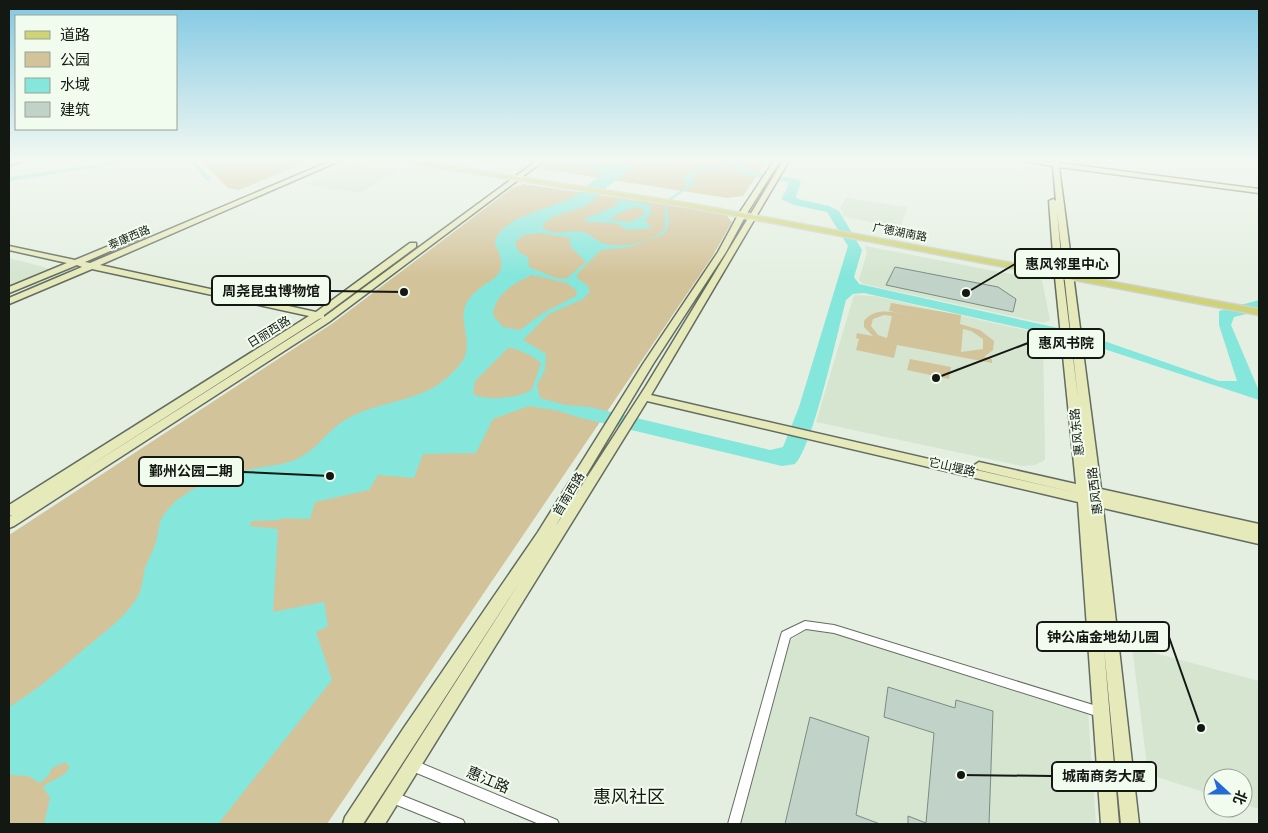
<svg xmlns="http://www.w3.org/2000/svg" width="1268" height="833" font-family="Montserrat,'Noto Sans SC',sans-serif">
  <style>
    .built { fill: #d5e5d0 }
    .green { fill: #d3c39a; fill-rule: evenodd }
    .water { fill: #85e6db; fill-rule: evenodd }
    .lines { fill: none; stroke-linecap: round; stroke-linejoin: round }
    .canal { fill: #85e6db; fill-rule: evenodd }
    .building { fill: #c1d2c8; stroke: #7b8b82 }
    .street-casing { stroke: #636c60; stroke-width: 2 }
    .secondary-casing { stroke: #636c60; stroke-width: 3 }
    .primary-casing { stroke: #d0d1d0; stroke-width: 3 }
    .street { fill: #fff; fill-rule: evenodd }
    .secondary { fill: #e6e9ba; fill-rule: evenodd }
    .primary { fill: #ced375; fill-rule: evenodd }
    .labels { text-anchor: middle; stroke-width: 4; stroke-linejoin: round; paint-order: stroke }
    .far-street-label { font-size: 11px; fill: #141813; stroke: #f2fcee }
    .street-label { font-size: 12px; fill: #141813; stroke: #f2fcee }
    .near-street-label { font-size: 15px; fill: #141813; stroke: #f2fcee }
    .near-quarter-label { font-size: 18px; fill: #141813; stroke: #f2fcee }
    .leader { fill: none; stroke: #141813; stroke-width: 2 }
    .callout-dot { fill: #141813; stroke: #f2fcee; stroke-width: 2 }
    .callout { fill: #f2fcee; stroke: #141813; stroke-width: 2 }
    .callout-label { font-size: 14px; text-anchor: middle; font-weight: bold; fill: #141813 }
  </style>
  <rect width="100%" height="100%" fill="#e4efe1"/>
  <!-- built -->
  <g class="built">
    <path d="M353,166l46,4 -40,23 -55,-9z"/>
    <path d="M846,198l62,9 -8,21 -55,-11 -5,-9z"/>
    <path d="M865,246l177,34 8,40 -6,3 -181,-39 -4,-4 8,-27z"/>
    <path d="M9,258l31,8 9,3 -40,16z"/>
    <path d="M854,295l20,1 169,38 2,126 -10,5 -13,1 -206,-44z"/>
    <path d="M807,629l26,4 255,79 8,112h-355l49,-183z"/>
    <path d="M1132,647l127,34v128l-16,-5v-26h-30v17l-65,-21z"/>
  </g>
  <!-- green -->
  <g class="green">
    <path d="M199,159h115l-75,31 -11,-2z"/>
    <path d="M549,159h219l-25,37 -16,2 -185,-29 -2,-2z"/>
    <path d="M523,184l191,28 13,4 5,6 -20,35 -385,567h-318v-289l324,-212 179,-135z"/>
    <path d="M891,303l70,12 -1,9 20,6 14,11 -1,9 -9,7 8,2v4l-95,-18 -3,13 -38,-8 3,-11 -3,-1 1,-5 16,3 -9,-9v-6c12,-15 31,-8 48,-6l-23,-4zM884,315l8,1 -5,22 -9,-3 -7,-9 2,-7zM963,329l8,2 12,8v10l-22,3z"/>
    <path d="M910,359l41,8 -2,12 -42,-9z"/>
  </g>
  <!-- water -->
  <g class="water">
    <path d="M567,159h59l6,10 -1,3 -4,-1 -3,4 1,2c-22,8 -22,18 -38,28 -15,8 -35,7 -45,22 13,11 26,2 41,5 8,2 13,9 20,11 17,6 51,0 62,-15v-20l5,-10 16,-11 -2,-11c11,-8 22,-8 35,-11 10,-2 10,-6 23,-6l-2,3 14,10 44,7 3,3 -5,15 2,2 31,7 10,5 23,39 -8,27 5,7 222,49 138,48h18l-18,-56v-14l40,-11v11l-25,6 -3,8 28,66v9l-179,-59 -216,-48 -11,1 -7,6c-8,30 -33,147 -51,164l-13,2 -205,-49 -18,-6 -30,-5 -36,13 -17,34 -53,1 -9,24 -36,-3 -9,15 -54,12 -5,17 -28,-1 -2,2 -28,1 -3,5 29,3 -5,83 51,-10 4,24 -12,6 16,48 -114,144h-174l6,-26 -7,-11c10,-9 20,-8 27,-20l-5,-5 -13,6 -4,8 -8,7 -12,-7 -19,-1v-68c27,-16 50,-36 74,-57 20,-17 44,-33 56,-56 3,-7 4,-14 5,-22 2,-9 7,-16 10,-25 8,-20 0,-24 19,-43 20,-19 52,-30 79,-35 13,-3 27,-3 40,-8 25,-9 34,-30 53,-41 41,-24 83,-14 116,-57 15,-19 -5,-42 6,-61 16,-26 48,-19 28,-58 1,-27 61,-36 81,-49 10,-7 16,-15 27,-20 -10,-6 -32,-9 -36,-16zM731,166l13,9 44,7 -1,7 -6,10 13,6 33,7 21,34 -49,161 -16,40 -13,3 -180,-43 -25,-2 -25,-7 -3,-13 8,-15 1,-16 -23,-14 26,-26 34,-15 6,-6v-6l-13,-10 5,-7 20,-20 29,-3 32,-12 5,-5 2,-9 -2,-13 4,-8 23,-16 -2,-8 3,-3zM541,233l29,5v8l16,16 -20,17 -10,-1 -27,-11 -1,-10 -9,-5 -4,-9 8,-8zM532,275l35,8 10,8 -1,5 -33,17 -23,17 -17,-3 -10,-12c1,-20 22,-33 39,-40zM508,348c8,-1 27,9 33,15l-9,26c-11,10 -47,12 -59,5l2,-13z"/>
    <path d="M618,199l33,6 -1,10 -5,6 7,7 -25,2 -11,-7 -30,-1 -1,-3 34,-15zM635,207l7,2 3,5 -15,8 -17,-2v-4z"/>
  </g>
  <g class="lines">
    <!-- canal -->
    <g class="canal">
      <path d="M135,159h13l-139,22v-4z"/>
      <path d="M188,159h5l17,19v2h-4z"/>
    </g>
  </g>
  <!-- building -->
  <g class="building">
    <path d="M895,267l103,20 18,12 -3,13 -127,-27z"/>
    <path d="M888,687l67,21 1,-8 37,11 -4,113h-81v-8l18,7 8,-90 -50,-16z"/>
    <path d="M810,717l59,20 -13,78 24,9h-95z"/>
  </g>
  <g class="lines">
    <!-- street casing -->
    <g class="street-casing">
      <g id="street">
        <path d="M805,621l29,4 269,83 4,1 2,4 -2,4 -4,1 -269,-85 -28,-4 -16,9 -50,186h-12l53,-189 1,-3z"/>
        <path d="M411,759l146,61 2,4h-20l-132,-55 -2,-4 2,-4z"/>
        <path d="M391,791l72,29 2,4h-21l-57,-23 -2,-4 2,-4z"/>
      </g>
    </g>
    <!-- secondary casing -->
    <g class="secondary-casing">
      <g id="secondary">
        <path d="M17,159h10l-18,7v-4z"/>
        <path d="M335,159h9l-244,106 216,47 94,-69h6v4l-92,68v2l215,-158h7l-217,163 -315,204 -5,2v-11l3,-2 -3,1v-11l300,-189 -217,-47 -83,35v-6l73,-31 -5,-2 -68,28v-6l58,-24 -58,-13v-4l66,14 65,-27 7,2 -62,27 5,1zM322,318l-242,154 239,-153z"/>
        <path d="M775,159h6l-35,56 -20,37 -73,112 -98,163 91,-141 138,-227h6l-139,236 426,98 -98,-23 -6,-4 6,-4 97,22 -22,-217 -5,-66 4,-2 3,2 -3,-35 -41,-7 40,3v-3h6l1,4 200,26v4l-200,-26 42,322 158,35v10l-157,-36 157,36v10l-156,-36 36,316h-18l-17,-176 15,176h-18l-23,-322 -431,-101 -262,423h-20l156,-244 -158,244h-20l2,-7 58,-88 135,-197 105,-168 75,-112 20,-37zM1057,211l21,187 -16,-131z"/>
      </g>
    </g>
    <!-- primary casing -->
    <g class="primary-casing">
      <path id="primary" d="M383,159h19l291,45 566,105v6l-566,-107z"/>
    </g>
    <!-- street -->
    <use href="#street" class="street"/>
    <!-- secondary -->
    <use href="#secondary" class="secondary"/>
    <!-- primary -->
    <use href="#primary" class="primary"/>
  </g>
  <!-- sky -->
  <linearGradient id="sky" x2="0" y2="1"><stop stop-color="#80c8e3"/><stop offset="0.58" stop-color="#f3f8f2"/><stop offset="1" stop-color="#f3f8f2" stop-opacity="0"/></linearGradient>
  <rect width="1268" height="276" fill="url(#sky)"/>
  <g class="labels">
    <!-- far-street labels -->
    <g class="far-street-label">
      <text transform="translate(900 232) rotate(11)" y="4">广德湖南路</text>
      <text transform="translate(129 237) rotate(-23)" y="4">泰康西路</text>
    </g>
    <!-- street labels -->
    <g class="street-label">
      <text transform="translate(269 332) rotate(-32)" y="4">日丽西路</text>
      <text transform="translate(1077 432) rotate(-96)" y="4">惠风东路</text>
      <text transform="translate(952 467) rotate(13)" y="4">它山堰路</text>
      <text transform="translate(1095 491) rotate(-97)" y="4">惠风西路</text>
      <text transform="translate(569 494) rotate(-59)" y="4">首南西路</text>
    </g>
    <!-- near-street labels -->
    <g class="near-street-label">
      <text transform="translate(488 780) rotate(23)" y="5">惠江路</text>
    </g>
    <!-- near-quarter labels -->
    <g class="near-quarter-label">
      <text x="629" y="803">惠风社区</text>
    </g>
  </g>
  <!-- callouts -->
  <path class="leader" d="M966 293L1015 264M404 292L330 291M936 378L1028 343M330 476L243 472M1201 728L1169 637M961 775L1052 776"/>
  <g class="callout-dot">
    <circle cx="966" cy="293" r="5"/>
    <circle cx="404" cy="292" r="5"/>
    <circle cx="936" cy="378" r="5"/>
    <circle cx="330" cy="476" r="5"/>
    <circle cx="1201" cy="728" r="5"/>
    <circle cx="961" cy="775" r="5"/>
  </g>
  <g class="callout">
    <rect x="1015" y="249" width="104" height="29" rx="5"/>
    <rect x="212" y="276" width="118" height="29" rx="5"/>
    <rect x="1028" y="329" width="76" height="29" rx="5"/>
    <rect x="139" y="457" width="104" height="29" rx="5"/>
    <rect x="1037" y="622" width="132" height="29" rx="5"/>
    <rect x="1052" y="762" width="104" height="29" rx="5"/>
  </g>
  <g class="callout-label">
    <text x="1067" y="269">惠风邻里中心</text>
    <text x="271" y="296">周尧昆虫博物馆</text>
    <text x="1066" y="348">惠风书院</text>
    <text x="191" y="476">鄞州公园二期</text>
    <text x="1103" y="642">钟公庙金地幼儿园</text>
    <text x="1104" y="781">城南商务大厦</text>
  </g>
  <!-- border -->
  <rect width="1268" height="833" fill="none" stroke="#141813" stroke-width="20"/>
  <!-- legend -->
  <rect x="15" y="15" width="162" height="115" fill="#f2fcee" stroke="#99a196"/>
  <rect x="25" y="31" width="25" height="8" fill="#ced375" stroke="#99a196"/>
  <text x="60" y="40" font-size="15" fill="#141813">道路</text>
  <rect x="25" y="52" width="25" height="15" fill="#d3c39a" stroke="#99a196"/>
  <text x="60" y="65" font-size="15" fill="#141813">公园</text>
  <rect x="25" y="78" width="25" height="15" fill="#85e6db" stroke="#99a196"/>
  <text x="60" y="90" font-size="15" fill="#141813">水域</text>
  <rect x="25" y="102" width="25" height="15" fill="#c1d2c8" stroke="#99a196"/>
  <text x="60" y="115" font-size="15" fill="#141813">建筑</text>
  <!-- north arrow -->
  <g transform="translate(1228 793) rotate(111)"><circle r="24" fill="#f2fcee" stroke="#99a196"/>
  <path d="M0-4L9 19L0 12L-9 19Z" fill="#226ad6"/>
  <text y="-8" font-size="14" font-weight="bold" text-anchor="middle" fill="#141813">北</text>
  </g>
</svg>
